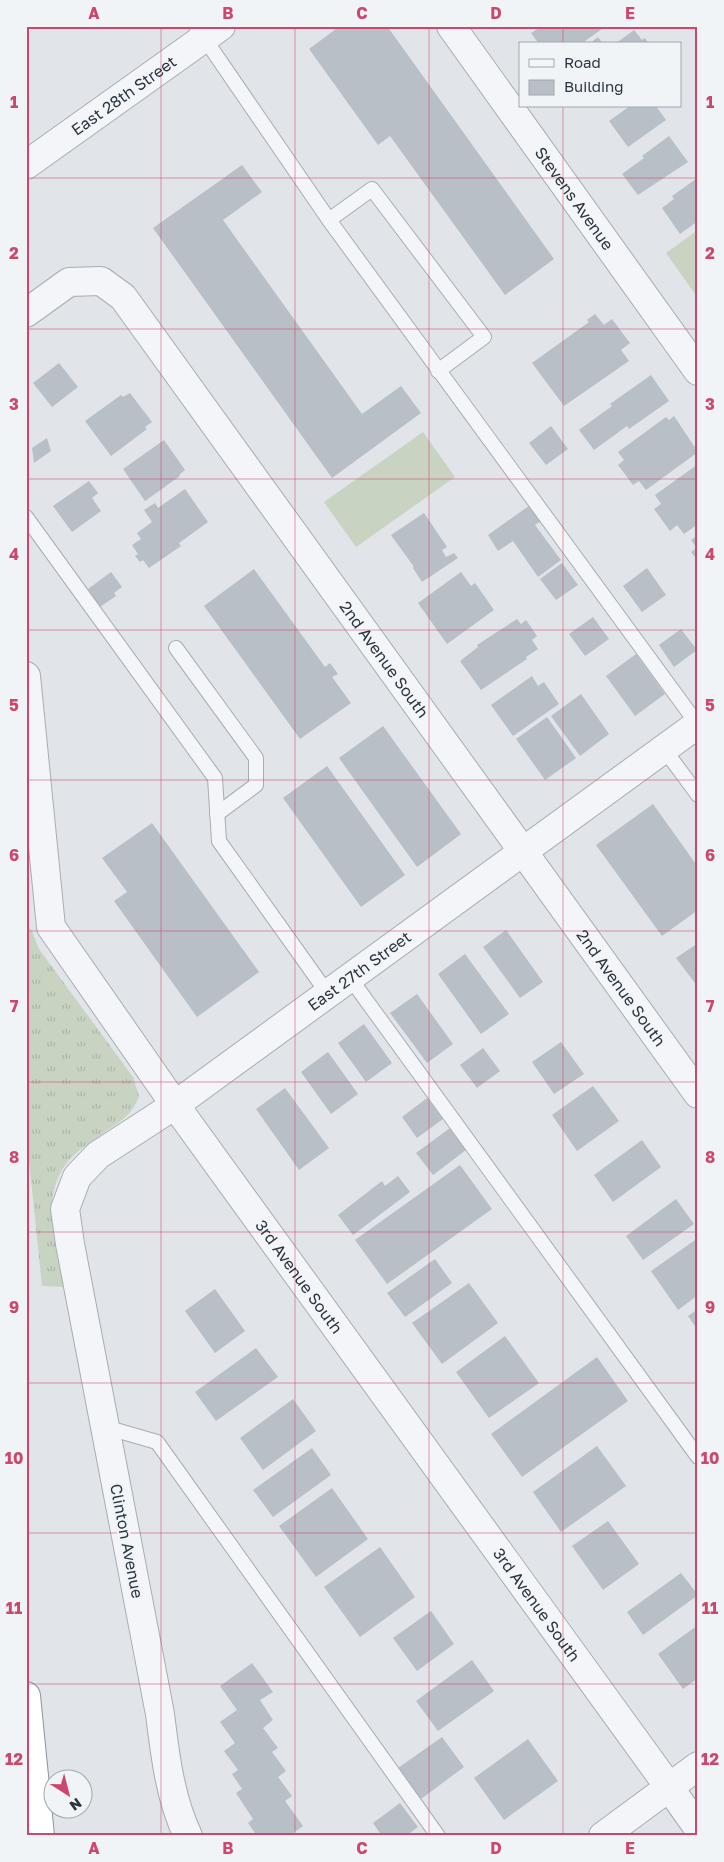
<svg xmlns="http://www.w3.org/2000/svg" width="724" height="1862" font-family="'Golos Text',sans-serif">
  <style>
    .grass { fill: url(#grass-tufts) }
    .garden { fill: #c8d3c2 }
    .building { fill: #b8bfc6 }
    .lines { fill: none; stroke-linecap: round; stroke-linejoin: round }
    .service-casing { stroke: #a6adb3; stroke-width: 16 }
    .minor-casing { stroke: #a6adb3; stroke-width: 30 }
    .tertiary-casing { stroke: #a6adb3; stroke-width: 30 }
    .motorway-casing { stroke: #8894a0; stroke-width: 30 }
    .service { stroke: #f3f5f8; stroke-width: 14 }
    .minor { stroke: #f3f5f8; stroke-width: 28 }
    .tertiary { stroke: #f3f5f8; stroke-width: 28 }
    .motorway { stroke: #fff; stroke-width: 28 }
    .grid { fill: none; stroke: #cc476b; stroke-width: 1; stroke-opacity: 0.55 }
    .labels { text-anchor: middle; stroke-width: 4.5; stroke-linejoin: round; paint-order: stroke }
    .street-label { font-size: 16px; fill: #293541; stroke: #f0f4f7 }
    .neatline { fill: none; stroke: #cc476b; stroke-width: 2 }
    .grid-label { font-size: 16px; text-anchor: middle; font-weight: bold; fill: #cc476b }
  </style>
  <defs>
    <pattern id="grass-tufts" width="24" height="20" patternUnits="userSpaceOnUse" patternTransform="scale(1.25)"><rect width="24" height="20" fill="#c8d3c2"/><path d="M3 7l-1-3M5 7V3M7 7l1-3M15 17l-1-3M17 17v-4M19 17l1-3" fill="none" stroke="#acb6a8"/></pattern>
  </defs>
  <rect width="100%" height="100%" fill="#e1e5e9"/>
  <!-- grass -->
  <path class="grass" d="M26,928l5,1 8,20 94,128 6,19c-6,18 -18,25 -33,35 -11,9 -26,17 -36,28 -32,36 -14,86 -6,128l-22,-1 -16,-154z"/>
  <!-- garden -->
  <g class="garden">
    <path d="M698,230v68l-32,-45z"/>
    <path d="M423,432l32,45 -99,70 -32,-45z"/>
  </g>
  <!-- building -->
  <g class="building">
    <path d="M340,26h47l167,233 -49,36 -115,-159 -12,9 -69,-96z"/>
    <path d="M538,26h68l-25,18h-42l-8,-11 8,-5z"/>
    <path d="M634,30l8,10 3,-2 4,6h-34z"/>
    <path d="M598,37l5,7h-14z"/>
    <path d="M630,106h26l10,14 -38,27 -19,-26z"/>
    <path d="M669,136l19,26 -50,33 -16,-21 22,-16 -2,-2z"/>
    <path d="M242,165l20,27 -39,28 139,194 39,-28 20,27 -89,65 -179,-250z"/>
    <path d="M696,179l2,42 -18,13 -18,-26 12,-9 -2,-3z"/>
    <path d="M595,314l9,11 8,-6 18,24 -9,7 8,11 -65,45 -32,-43 57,-41 -2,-2z"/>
    <path d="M59,363l19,24 -26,20 -19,-24z"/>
    <path d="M651,375l18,26 -40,28 -2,-3 -33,24 -15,-20 33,-24 -2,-2z"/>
    <path d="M130,393l22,29 -7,5 2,2 -36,27 -26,-35 36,-26 2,2z"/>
    <path d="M674,416l24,36 -52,38 -7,-9 -6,4 -15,-20 6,-5 -6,-8 48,-35 3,3z"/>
    <path d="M551,426l17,23 -22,16 -17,-22z"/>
    <path d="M47,438l4,13 -17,12 -2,-15z"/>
    <path d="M164,440l21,30 -6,5 1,1 -35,25 -22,-32z"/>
    <path d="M698,464v60l-14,10 -7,-9 -7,6 -16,-22 7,-5 -6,-9z"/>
    <path d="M89,481l9,12 -6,5 9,13 -29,21 -19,-26z"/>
    <path d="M185,489l23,33 -29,21 2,3 -32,22 -6,-8 -3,2 -5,-6 3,-2 -6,-9 9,-6 -4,-6 15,-11 -8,-12 11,-7 3,5z"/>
    <path d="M533,503l11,16 -9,6 26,35 -23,17 -25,-36 -15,10 -10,-16z"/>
    <path d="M424,513l23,34 -5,3 4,7 8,-4 4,5 -36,24 -9,-14 1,-1 -23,-32z"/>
    <path d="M698,535v26l-7,-9 6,-4 -6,-8z"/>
    <path d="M562,563l16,22 -22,15 -16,-21z"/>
    <path d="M647,568l19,27 -24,17 -19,-26z"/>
    <path d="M254,569l71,98 5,-4 8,11 -6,3 19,26 -51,36 -96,-133z"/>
    <path d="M111,572l11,15 -8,6 2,3 -16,11 -12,-18z"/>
    <path d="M461,572l10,14 4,-3 19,27 -47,34 -29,-41z"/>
    <path d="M593,617l16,22 -24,17 -16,-22z"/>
    <path d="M517,619l4,5 5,-4 11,16 -5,4 6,9 -12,8 1,2 -46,31 -21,-29 18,-14 -1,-2z"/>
    <path d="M681,629l16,21 -23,17 -15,-22z"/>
    <path d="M636,654l29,40 -30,22 -29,-40z"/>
    <path d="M532,676l6,10 6,-4 15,22 -46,32 -22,-31z"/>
    <path d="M581,694l28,40 -29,22 -29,-40z"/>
    <path d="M547,717l29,41 -31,22 -29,-41z"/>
    <path d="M383,726l78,108 -44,33 -78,-109z"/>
    <path d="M327,766l78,109 -44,32 -78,-109z"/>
    <path d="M653,804l45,63v43l-36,26 -66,-91z"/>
    <path d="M152,823l107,149 -62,45 -83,-116 13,-9 -25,-34z"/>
    <path d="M506,930l37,52 -23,16 -37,-51z"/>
    <path d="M698,943v44l-22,-29z"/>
    <path d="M465,954l44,60 -28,20 -43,-60z"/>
    <path d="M417,994l36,50 -26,19 -37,-50z"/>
    <path d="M364,1024l28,39 -26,19 -28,-39z"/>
    <path d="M561,1042l23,32 -30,20 -22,-32z"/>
    <path d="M483,1048l17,23 -23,17 -17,-23z"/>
    <path d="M328,1052l30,42 -27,20 -30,-42z"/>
    <path d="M593,1086l26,35 -42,30 -25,-36z"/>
    <path d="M285,1088l44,60 -30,22 -43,-61z"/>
    <path d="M427,1098l16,21 -26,19 -15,-21z"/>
    <path d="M450,1128l16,22 -33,25 -17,-22z"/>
    <path d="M642,1140l19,27 -48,35 -19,-27z"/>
    <path d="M460,1165l32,44 -105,75 -32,-44z"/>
    <path d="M398,1176l12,16 -57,43 -15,-20 44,-34 3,5z"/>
    <path d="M676,1199l18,25 -51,36 -17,-24z"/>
    <path d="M698,1238v57l-20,15 -27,-39z"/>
    <path d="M435,1259l17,24 -47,34 -18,-24z"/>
    <path d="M469,1283l29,40 -56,41 -30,-41z"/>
    <path d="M215,1289l30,42 -30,22 -30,-42z"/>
    <path d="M698,1309v21l-10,-14z"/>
    <path d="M505,1336l34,47 -50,35 -33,-46z"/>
    <path d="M256,1348l22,29 -62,44 -21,-29z"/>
    <path d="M597,1357l31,44 -106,76 -31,-43z"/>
    <path d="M293,1399l23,32 -53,39 -23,-32z"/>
    <path d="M597,1446l29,40 -65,46 -28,-40z"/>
    <path d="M312,1448l19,27 -58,42 -20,-27z"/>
    <path d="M332,1488l36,51 -52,38 -37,-51z"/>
    <path d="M608,1521l31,43 -36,26 -31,-44z"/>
    <path d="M380,1547l35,50 -55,40 -36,-50z"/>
    <path d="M681,1573l17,22 -55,40 -16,-23z"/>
    <path d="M431,1611l23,33 -37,27 -24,-33z"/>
    <path d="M698,1625v53l-15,11 -25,-35z"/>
    <path d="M472,1660l22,31 -56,40 -22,-30z"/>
    <path d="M252,1663l21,29 -13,8 13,20 -10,8 15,20 -6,4 14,19 -8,6 14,19 -7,5 18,25 -14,10h-32l-9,-13 5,-4 -17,-26 6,-4 -10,-15 6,-4 -14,-19 11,-8 -15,-21 17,-12 -17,-24z"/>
    <path d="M442,1737l22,30 -43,32 -23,-31z"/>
    <path d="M528,1739l30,42 -54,39 -30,-42z"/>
    <path d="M400,1803l18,24 -12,9h-24l-9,-13z"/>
  </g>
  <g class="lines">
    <!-- service casing -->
    <g class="service-casing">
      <g id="service">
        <path d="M196,26l133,194 369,505"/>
        <path d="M329,220l43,-31 112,148 -46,34"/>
        <path d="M26,517l189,261 4,63 109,153"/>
        <path d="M176,648l80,110v27l-39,29"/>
        <path d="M664,749l34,46"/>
        <path d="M350,978l348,479"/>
        <path d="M105,1427l52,15 281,394"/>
      </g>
    </g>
    <!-- minor casing -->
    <g class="minor-casing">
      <g id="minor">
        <path id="s1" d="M451,26l247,345"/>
        <path id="s2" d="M26,313l43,-31 32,-1 22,16 575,797"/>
        <path id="s3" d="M26,676l25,251 124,178 494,682"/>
        <path id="s4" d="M188,1836c-18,-38 -23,-81 -28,-122l-90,-470 -5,-35 12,-32 21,-22 77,-50 523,-381"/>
      </g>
    </g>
    <!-- tertiary casing -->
    <g class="tertiary-casing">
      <g id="tertiary">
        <path id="s5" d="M26,165l195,-139"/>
        <path d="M669,1787l29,41"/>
        <path d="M603,1836l95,-70"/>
      </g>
    </g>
    <!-- motorway casing -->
    <g class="motorway-casing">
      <path id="motorway" d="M26,1696l14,140"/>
    </g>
    <!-- service -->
    <use href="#service" class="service"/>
    <!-- minor -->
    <use href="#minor" class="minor"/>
    <!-- tertiary -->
    <use href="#tertiary" class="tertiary"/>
    <!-- motorway -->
    <use href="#motorway" class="motorway"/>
  </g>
  <!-- grid -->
  <path class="grid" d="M161,26v1810M295,26v1810M429,26v1810M563,26v18M563,106v1730M26,178h672M26,329h672M26,479h672M26,630h672M26,780h672M26,931h672M26,1082h672M26,1232h672M26,1383h672M26,1533h672M26,1684h672"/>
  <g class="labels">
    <!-- street labels -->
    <g class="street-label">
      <text dy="6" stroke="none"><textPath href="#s5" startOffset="120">East 28th Street</textPath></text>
      <text dy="6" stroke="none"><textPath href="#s1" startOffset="212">Stevens Avenue</textPath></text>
      <text dy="6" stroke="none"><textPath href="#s2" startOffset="559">2nd Avenue South</textPath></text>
      <text dy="6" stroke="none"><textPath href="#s4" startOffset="1024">East 27th Street</textPath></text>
      <text dy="6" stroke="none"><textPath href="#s2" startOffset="964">2nd Avenue South</textPath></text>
      <text dy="6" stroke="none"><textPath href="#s3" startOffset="681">3rd Avenue South</textPath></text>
      <text transform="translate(127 1541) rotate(79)" y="6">Clinton Avenue</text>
      <text dy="6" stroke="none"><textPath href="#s3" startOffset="1086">3rd Avenue South</textPath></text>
    </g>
  </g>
  <!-- border -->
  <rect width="724" height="1862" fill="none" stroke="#f0f4f7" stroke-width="55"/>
  <!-- legend -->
  <rect x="519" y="42" width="162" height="65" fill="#f0f4f7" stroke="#a0a8ae"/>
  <rect x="529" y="59" width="25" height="8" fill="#f3f5f8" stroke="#a0a8ae"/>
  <text x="564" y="68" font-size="15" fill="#293541">Road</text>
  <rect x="529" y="80" width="25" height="15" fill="#b8bfc6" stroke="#a0a8ae"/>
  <text x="564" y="92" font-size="15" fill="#293541">Building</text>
  <!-- north arrow -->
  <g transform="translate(68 1794) rotate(144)"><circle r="24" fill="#f0f4f7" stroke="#a0a8ae"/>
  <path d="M0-4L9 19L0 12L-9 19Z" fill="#cc476b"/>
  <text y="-8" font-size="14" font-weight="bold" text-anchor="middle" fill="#293541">N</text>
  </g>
  <rect x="28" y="28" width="668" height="1806" class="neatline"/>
  <g class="grid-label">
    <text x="94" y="19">A</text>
    <text x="228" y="19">B</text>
    <text x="362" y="19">C</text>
    <text x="496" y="19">D</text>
    <text x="630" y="19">E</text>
    <text x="14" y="108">1</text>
    <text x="710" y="108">1</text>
    <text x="14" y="259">2</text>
    <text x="710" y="259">2</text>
    <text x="14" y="410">3</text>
    <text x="710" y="410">3</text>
    <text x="14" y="560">4</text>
    <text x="710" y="560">4</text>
    <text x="14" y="711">5</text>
    <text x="710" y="711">5</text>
    <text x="14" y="861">6</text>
    <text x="710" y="861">6</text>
    <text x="14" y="1012">7</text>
    <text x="710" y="1012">7</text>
    <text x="14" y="1163">8</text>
    <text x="710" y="1163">8</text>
    <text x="14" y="1313">9</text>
    <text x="710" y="1313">9</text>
    <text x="14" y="1464">10</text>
    <text x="710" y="1464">10</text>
    <text x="14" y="1614">11</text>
    <text x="710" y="1614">11</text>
    <text x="14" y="1765">12</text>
    <text x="710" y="1765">12</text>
    <text x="94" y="1854">A</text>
    <text x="228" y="1854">B</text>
    <text x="362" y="1854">C</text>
    <text x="496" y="1854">D</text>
    <text x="630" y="1854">E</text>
  </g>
</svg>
